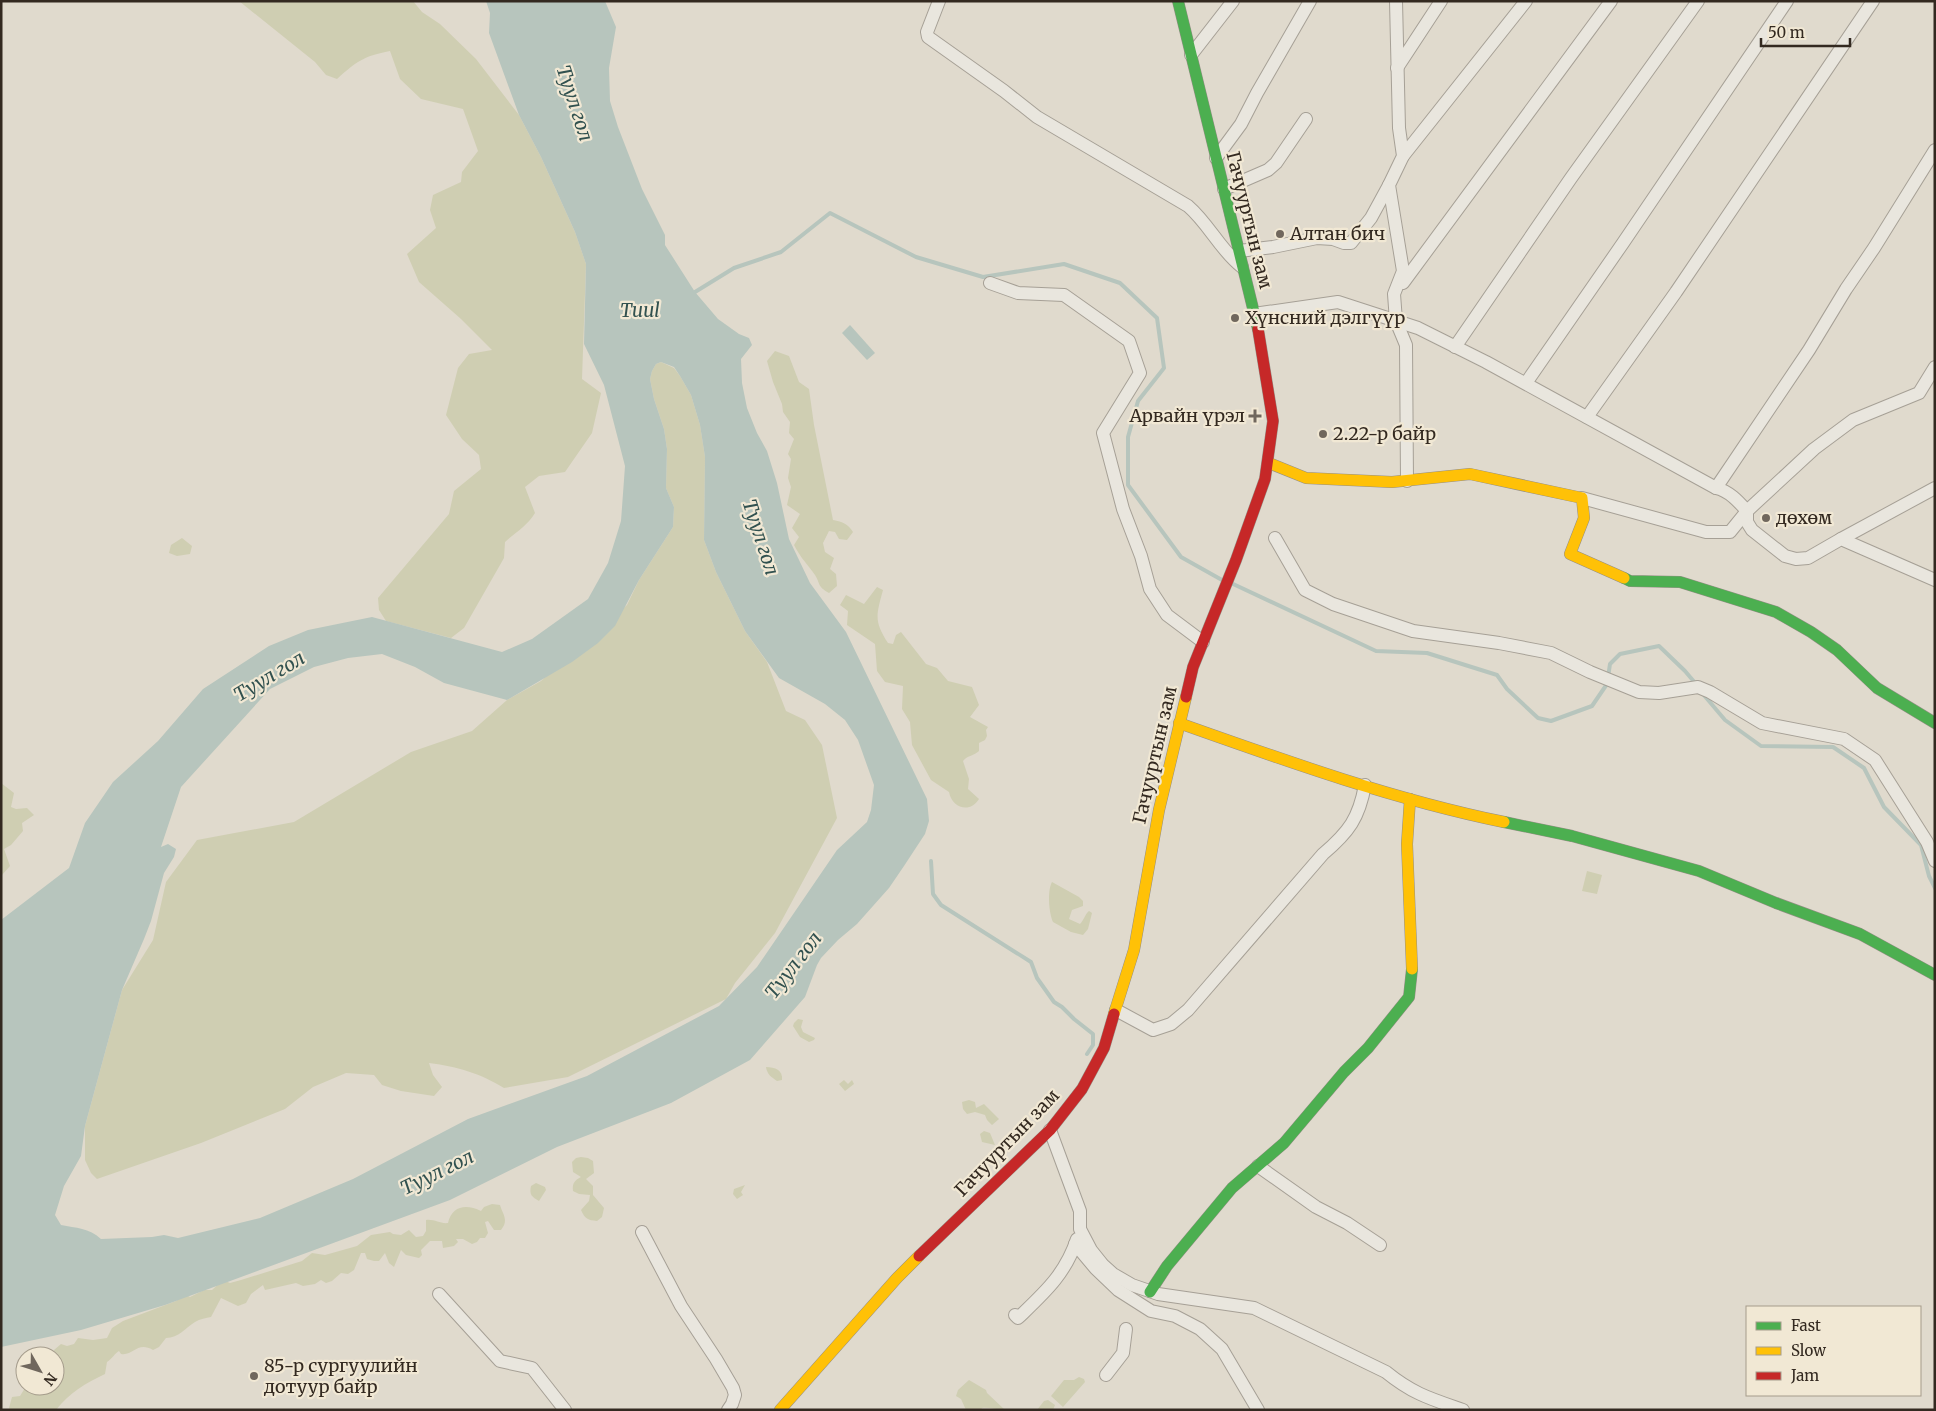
<svg xmlns="http://www.w3.org/2000/svg" width="1936" height="1411" font-family="Merriweather,serif">
  <style>
    .green { fill: #cfceb2 }
    .water { fill: #b7c5bd; fill-rule: evenodd }
    .lines { fill: none; stroke-linecap: round; stroke-linejoin: round }
    .stream { stroke: #b7c5bd; stroke-width: 4 }
    .street-casing { stroke: #a6a096; stroke-width: 14 }
    .fast-casing { stroke: #958f86; stroke-width: 12 }
    .slow-casing { stroke: #958f86; stroke-width: 12 }
    .jam-casing { stroke: #958f86; stroke-width: 12 }
    .street { stroke: #e9e6de; stroke-width: 12 }
    .fast { stroke: #4caf50; stroke-width: 11 }
    .slow { stroke: #ffc107; stroke-width: 11 }
    .jam { stroke: #c62828; stroke-width: 11 }
    .poi-dot { fill: #70675d; stroke: #f1e8d4; stroke-width: 2 }
    .labels { text-anchor: middle; stroke-width: 4.5; stroke-linejoin: round; paint-order: stroke }
    .street-label { font-size: 18px; fill: #332920; stroke: #f1e8d4 }
    .poi-label { font-size: 18px; fill: #332920; stroke: #f1e8d4; text-anchor: start }
    .water-label { font-size: 19px; font-style: italic; fill: #31514f; stroke: #f1e8d4 }
  </style>
  <rect width="100%" height="100%" fill="#e0dacd"/>
  <!-- green -->
  <g class="green">
    <path d="M239,1h174l9,11 18,12 36,35 43,56 22,42 34,75 11,32 -4,115 19,14 -9,40 -27,39 -26,4 -14,11 10,26c-8,13 -19,19 -30,29l-1,16 -40,70 -13,10 -65,-17 -7,-11 -1,-12 71,-84 5,-23 27,-22 -2,-14 -17,-16 -16,-24 12,-47 11,-14 23,-4 -31,-31 -42,-37 -12,-28 29,-26 -6,-18 3,-15 28,-13 1,-10 16,-21 -15,-42 -42,-10 -21,-20 -10,-28c-26,5 -33,10 -53,28l-11,-4 -11,-13z"/>
    <path d="M775,351l14,5 10,26 10,7 5,36 19,95c10,2 15,4 20,12l-6,8 -8,-1 -4,-7 -6,-1 -6,12 2,9 9,6 -4,11 6,5 1,12 -8,7c-12,-7 -8,-8 -14,-18 -7,-10 -15,-18 -21,-30l5,-8 -7,-9 8,-14 -13,-9 4,-18 -3,-9 3,-19 -3,-5 6,-15 -5,-6 1,-11 -7,-10 -1,-8 -9,-22 -6,-21z"/>
    <path d="M661,362l13,6 6,8 11,19 9,30 5,32 -1,83 12,32 29,59 22,31 19,49 19,9 17,25 15,73 -62,115 -40,50 -9,16 -158,78 -64,11c-25,-15 -45,-21 -75,-25l4,12 9,12 -8,9 -33,-5 -19,-6 -8,-10 -28,-2 -33,14 -28,22 -84,34 -104,36 -6,-6 -6,-13v-34l37,-136 31,-50 13,-58 31,-42 97,-18 117,-70 61,-21 35,-31 34,-19 86,-76 12,-25 34,-53 1,-20 -8,-19 1,-39 -3,-20 -10,-30 -4,-20 2,-8 4,-7z"/>
    <path d="M182,538l10,8 -2,8 -13,2 -8,-3 2,-8z"/>
    <path d="M877,587l6,3c-7,26 -9,31 5,53l5,1 3,-9 5,-3 25,32 11,4 11,13 24,6 7,18 -9,12 18,10 -2,3 1,6 -2,4 -6,3v8c-5,5 -11,4 -16,10l6,18 -1,10 11,10c-9,15 -27,9 -30,-7l-18,-12 -19,-35 -2,-23 -8,-13 1,-23 -18,-4 -8,-11 -2,-27 -28,-19 1,-14 -8,-6 6,-10 18,9z"/>
    <path d="M1,783l13,10 -3,14 5,2 11,-1 7,7 -12,8 1,8 -12,14 -7,4 6,17 -8,9 -1,5z"/>
    <path d="M1587,871l15,4 -5,19 -15,-3z"/>
    <path d="M1052,882l27,15 4,4v5l-11,4 -3,9 11,5c4,-4 5,-10 9,-13l3,2 -4,16 -5,6 -12,-3 -18,-10c-4,-9 -6,-31 -1,-40z"/>
    <path d="M798,1019l5,1 -2,7 2,5 12,6 -1,2 -5,2 -9,-5 -7,-11 1,-3z"/>
    <path d="M766,1067c9,0 17,3 16,13l-5,1c-6,-4 -10,-7 -11,-14z"/>
    <path d="M844,1080l4,4 4,-4 2,4 -9,7 -6,-7z"/>
    <path d="M969,1100l6,2 1,6 8,-4 15,15 -7,6 -5,-5 -2,-5 -10,-3 -8,2 -4,-5 -1,-7z"/>
    <path d="M984,1131l6,2 5,12 -13,-3 -2,-8z"/>
    <path d="M581,1157l7,1 5,3 1,12 -8,6 7,7v9l11,13 -2,9 -5,4c-9,-1 -12,-2 -16,-11l8,-9 1,-6 -11,-1 -6,-3c-1,-8 2,-11 8,-14l-8,-5 -1,-10 4,-4z"/>
    <path d="M536,1183l9,4 1,3 -7,11c-7,-4 -10,-6 -8,-15z"/>
    <path d="M745,1185l-4,7 2,3 -6,4 -4,-5 1,-5z"/>
    <path d="M492,1204l8,1c3,10 9,15 1,25h-7l-6,-9 -3,1 3,11 -3,5h-5l-3,4 -5,2 -9,-5h-7l2,3 -4,4 -11,2 -1,-7h-12l-9,9 1,5 -3,3 -13,-3 -5,-5 -7,17 -5,-4 -4,-10 -6,8h-5l-7,-2 -2,-6h-4l-7,17 -6,4 -7,-1 -9,8 -6,2 -5,-3 -6,4 -12,2 -7,-3 -31,7 -2,-5 -12,9 -5,9 -8,3 -17,-8 -10,19c-5,1 -11,2 -16,5 -10,6 -16,16 -29,16l-7,9 -6,3c-16,-9 -19,6 -32,4l-2,-3c-4,2 -7,8 -12,11l-2,12c-19,9 -36,19 -49,36h-45l-2,-2 3,-11 8,-1 5,-8 5,-2h25v-30h-3l2,-6 7,-6 6,2 7,-2 4,-6 15,2 14,-2 5,-10 11,-7 53,-20 9,-7 5,3 14,-7h8l11,-10 7,3 11,-3 61,-19 10,-8 13,2 32,-9 14,-11 19,-3 3,2 8,1 8,-5 7,7 7,-1 3,-5v-11c9,-1 14,4 22,3 4,-18 19,-19 33,-12l3,-4z"/>
    <path d="M1079,1377l5,2 1,3 -22,25 -12,-11 13,-16h10z"/>
    <path d="M969,1380l17,10 1,3 18,17c-8,0 -16,-3 -23,-2l-1,2h-15l-5,-11 -5,-3 2,-6z"/>
    <path d="M1048,1400l7,5 -2,5h-16l7,-9z"/>
  </g>
  <!-- water -->
  <g class="water">
    <path d="M486,1h119l11,26 -7,41 1,33 8,26 24,62 23,46v10l30,47 23,27 21,15 10,4 3,7 -11,14 1,24 5,25 10,25 10,18 10,32 12,56 21,44 36,49 81,167 2,22 -4,13 -21,32 -15,22 -32,36 -19,16 -17,18 -4,7 -12,32 -55,63 -79,43 -114,44 -107,53 -285,105 -84,25 -80,17v-427l68,-52 16,-45 28,-41 45,-41 45,-52 66,-43 39,-16 64,-13 130,35 30,-13 56,-40 20,-36 13,-42 4,-55 -21,-81 -20,-41 2,-80 -11,-32 -34,-75 -22,-42 -30,-82 1,-20zM661,362l13,5 6,9 11,19 9,30 5,32 -1,83 12,32 29,59 34,47 46,26 20,16 13,20 16,45 -3,25 -4,12 -30,28 -80,117 -38,39 -132,70 -119,43 -115,60 -93,39 -82,20 -14,-3 -12,2 -51,2c-12,-11 -25,-11 -40,-14l-6,-10 9,-29 17,-30 4,-30 37,-136 22,-51 7,-18 13,-48 10,-16 2,-8 -8,-5 -7,3 20,-60 89,-98 44,-22 34,-9 34,-4 33,13 29,16 63,17 65,-38 26,-19 17,-17 24,-46 34,-53 1,-20 -8,-19 1,-39 -3,-20 -10,-30 -4,-20 2,-8 4,-7z"/>
    <path d="M850,325l25,28 -8,7 -25,-27z"/>
  </g>
  <g class="lines">
    <!-- stream -->
    <g class="stream">
      <path d="M695,292l39,-24 47,-16 49,-39 86,44 67,20 81,-13 56,19 37,35 7,50 -26,33 -10,36v48l53,72 41,23"/>
      <path d="M1231,583l145,68 51,2 70,22 10,14 31,29 13,3 41,-15 15,-22 3,-20 10,-10 39,-8 26,25 11,13"/>
      <path d="M1703,694l22,26 36,26 72,1 31,21 20,39 37,38 8,31 6,12"/>
      <path d="M931,861l2,33 8,11 90,57 6,16 17,24 8,5 12,12 19,15v11l-6,9"/>
    </g>
    <!-- street casing -->
    <g class="street-casing">
      <g id="street">
        <path d="M939,1l-12,31 1,5 76,54 33,26 151,89c21,18 32,44 54,61"/>
        <path d="M1396,1l3,127 4,28 -14,29 14,86 -9,23 2,27 10,24 1,136"/>
        <path d="M1191,55l42,-54"/>
        <path d="M1397,68l44,-67"/>
        <path d="M1403,156l123,-155"/>
        <path d="M1216,158l25,-34 16,-31 53,-92"/>
        <path d="M1224,189l44,-19 8,-7 30,-44"/>
        <path d="M1239,251l34,-4 44,-9 16,1 11,4h7l20,-25 18,-33"/>
        <path d="M990,283l28,10 46,2 65,46 11,32 -37,60 20,76 18,47 9,33 17,26 36,27"/>
        <path d="M1403,283l208,-282"/>
        <path d="M1254,314l84,-12 80,26 68,34 230,126c13,3 22,13 31,23v11l5,8 33,26 11,3 12,-1 33,-19 94,41"/>
        <path d="M1455,347l116,-169 127,-177"/>
        <path d="M1526,383l97,-140 164,-242"/>
        <path d="M1587,417l89,-125 197,-291"/>
        <path d="M1716,488l93,-138 37,-61 28,-41 61,-98"/>
        <path d="M1582,498l124,34h24l17,-21 67,-62 39,-29 66,-27 16,-26"/>
        <path d="M1275,538l30,52 28,14 80,27 86,12 52,10 39,19 49,20 20,1 39,-6 12,5 52,31 82,16 31,21 52,82 8,19"/>
        <path d="M1841,539l94,-51"/>
        <path d="M1116,1010l37,20 18,-6 17,-14 135,-156c26,-22 36,-36 42,-69"/>
        <path d="M1050,1130l30,81v18l11,21 12,15 10,9 19,11 26,9 96,14 132,64c27,22 45,27 77,38"/>
        <path d="M1258,1166l58,41 31,16 33,22"/>
        <path d="M642,1232l39,74 35,53 17,29 2,7 -3,9 -4,6"/>
        <path d="M1075,1244l21,25 22,21 33,21 24,5 25,13 22,20 36,61"/>
        <path d="M439,1294l61,67 32,7 33,42"/>
        <path d="M1015,1315l3,3c26,-25 47,-43 59,-79"/>
        <path d="M1106,1375l17,-22 3,-24"/>
      </g>
    </g>
    <!-- fast casing -->
    <g class="fast-casing">
      <g id="fast">
        <path d="M1178,1l80,328"/>
        <path d="M1624,578l6,3 50,1 96,30 35,20 26,18 40,38 58,35"/>
        <path d="M1504,822l68,14 127,35 77,32 84,31 75,41"/>
        <path d="M1150,1292l17,-26 65,-78 52,-45 60,-71 24,-24 41,-51 3,-28"/>
      </g>
    </g>
    <!-- slow casing -->
    <g class="slow-casing">
      <g id="slow">
        <path d="M1269,463l37,15 86,4 78,-8 112,24 2,20 -14,36 54,24"/>
        <path d="M1179,723c107,38 213,76 325,99"/>
        <path d="M1410,799l-3,45 5,125"/>
        <path d="M1114,1014l20,-64 25,-140 27,-113"/>
        <path d="M780,1410l117,-132 22,-22"/>
      </g>
    </g>
    <!-- jam casing -->
    <g class="jam-casing">
      <g id="jam">
        <path d="M1186,697l7,-30 43,-107 29,-81 8,-58 -15,-92"/>
        <path d="M919,1256l131,-126 32,-41 22,-41 10,-34"/>
      </g>
    </g>
    <!-- street -->
    <use href="#street" class="street"/>
    <!-- fast -->
    <use href="#fast" class="fast"/>
    <!-- slow -->
    <use href="#slow" class="slow"/>
    <!-- jam -->
    <use href="#jam" class="jam"/>
  </g>
  <!-- markers -->
  <g class="poi-dot">
    <circle cx="1280" cy="234" r="5"/>
    <circle cx="1235" cy="318" r="5"/>
    <path d="M1252.5 408.5h5v5h5v5h-5v5h-5v-5h-5v-5h5z"/>
    <circle cx="1323" cy="434" r="5"/>
    <circle cx="1766" cy="518" r="5"/>
    <circle cx="254" cy="1376" r="5"/>
  </g>
  <g class="labels">
    <!-- street labels -->
    <g class="street-label">
      <text transform="translate(1249 220) rotate(76)" y="6">Гачууртын зам</text>
      <text transform="translate(1155 755) rotate(-77)" y="6">Гачууртын зам</text>
      <text transform="translate(1007 1143) rotate(-46)" y="6">Гачууртын зам</text>
    </g>
    <!-- poi labels -->
    <g class="poi-label">
      <text x="1290" y="240">Алтан бич</text>
      <text x="1245" y="324">Хүнсний дэлгүүр</text>
      <text x="1245" y="422" text-anchor="end">Арвайн үрэл</text>
      <text x="1333" y="440">2.22-р байр</text>
      <text x="1776" y="524">дөхөм</text>
      <text x="264" y="1372">85-р сургуулийн<tspan x="264" dy="21">дотуур байр</tspan></text>
    </g>
    <!-- water labels -->
    <g class="water-label">
      <text transform="translate(575 103) rotate(72)" y="7">Туул гол</text>
      <text x="640" y="317">Tuul</text>
      <text transform="translate(761 537) rotate(72)" y="7">Туул гол</text>
      <text transform="translate(269 676) rotate(-31)" y="7">Туул гол</text>
      <text transform="translate(793 965) rotate(-52)" y="7">Туул гол</text>
      <text transform="translate(437 1172) rotate(-26)" y="7">Туул гол</text>
    </g>
  </g>
  <!-- border -->
  <rect width="1936" height="1411" fill="none" stroke="#332920" stroke-width="5"/>
  <!-- legend -->
  <rect x="1746" y="1306" width="175" height="90" fill="#f1e8d4" stroke="#a59c8c"/>
  <rect x="1756" y="1322" width="25" height="8" fill="#4caf50" stroke="#a59c8c"/>
  <text x="1791" y="1331" font-size="15" fill="#332920">Fast</text>
  <rect x="1756" y="1347" width="25" height="8" fill="#ffc107" stroke="#a59c8c"/>
  <text x="1791" y="1356" font-size="15" fill="#332920">Slow</text>
  <rect x="1756" y="1372" width="25" height="8" fill="#c62828" stroke="#a59c8c"/>
  <text x="1791" y="1381" font-size="15" fill="#332920">Jam</text>
  <!-- north arrow -->
  <g transform="translate(40 1371) rotate(129)"><circle r="24" fill="#f1e8d4" stroke="#a59c8c"/>
  <path d="M0-4L9 19L0 12L-9 19Z" fill="#70675d"/>
  <text y="-8" font-size="14" font-weight="bold" text-anchor="middle" fill="#332920">N</text>
  </g>
  <!-- scale -->
  <path d="M1761 38v8h89v-8" fill="none" stroke="#332920" stroke-width="2.5"/>
  <text x="1768" y="38" font-size="15" fill="#332920" stroke="#f1e8d4" stroke-width="4" paint-order="stroke">50 m</text>
</svg>
